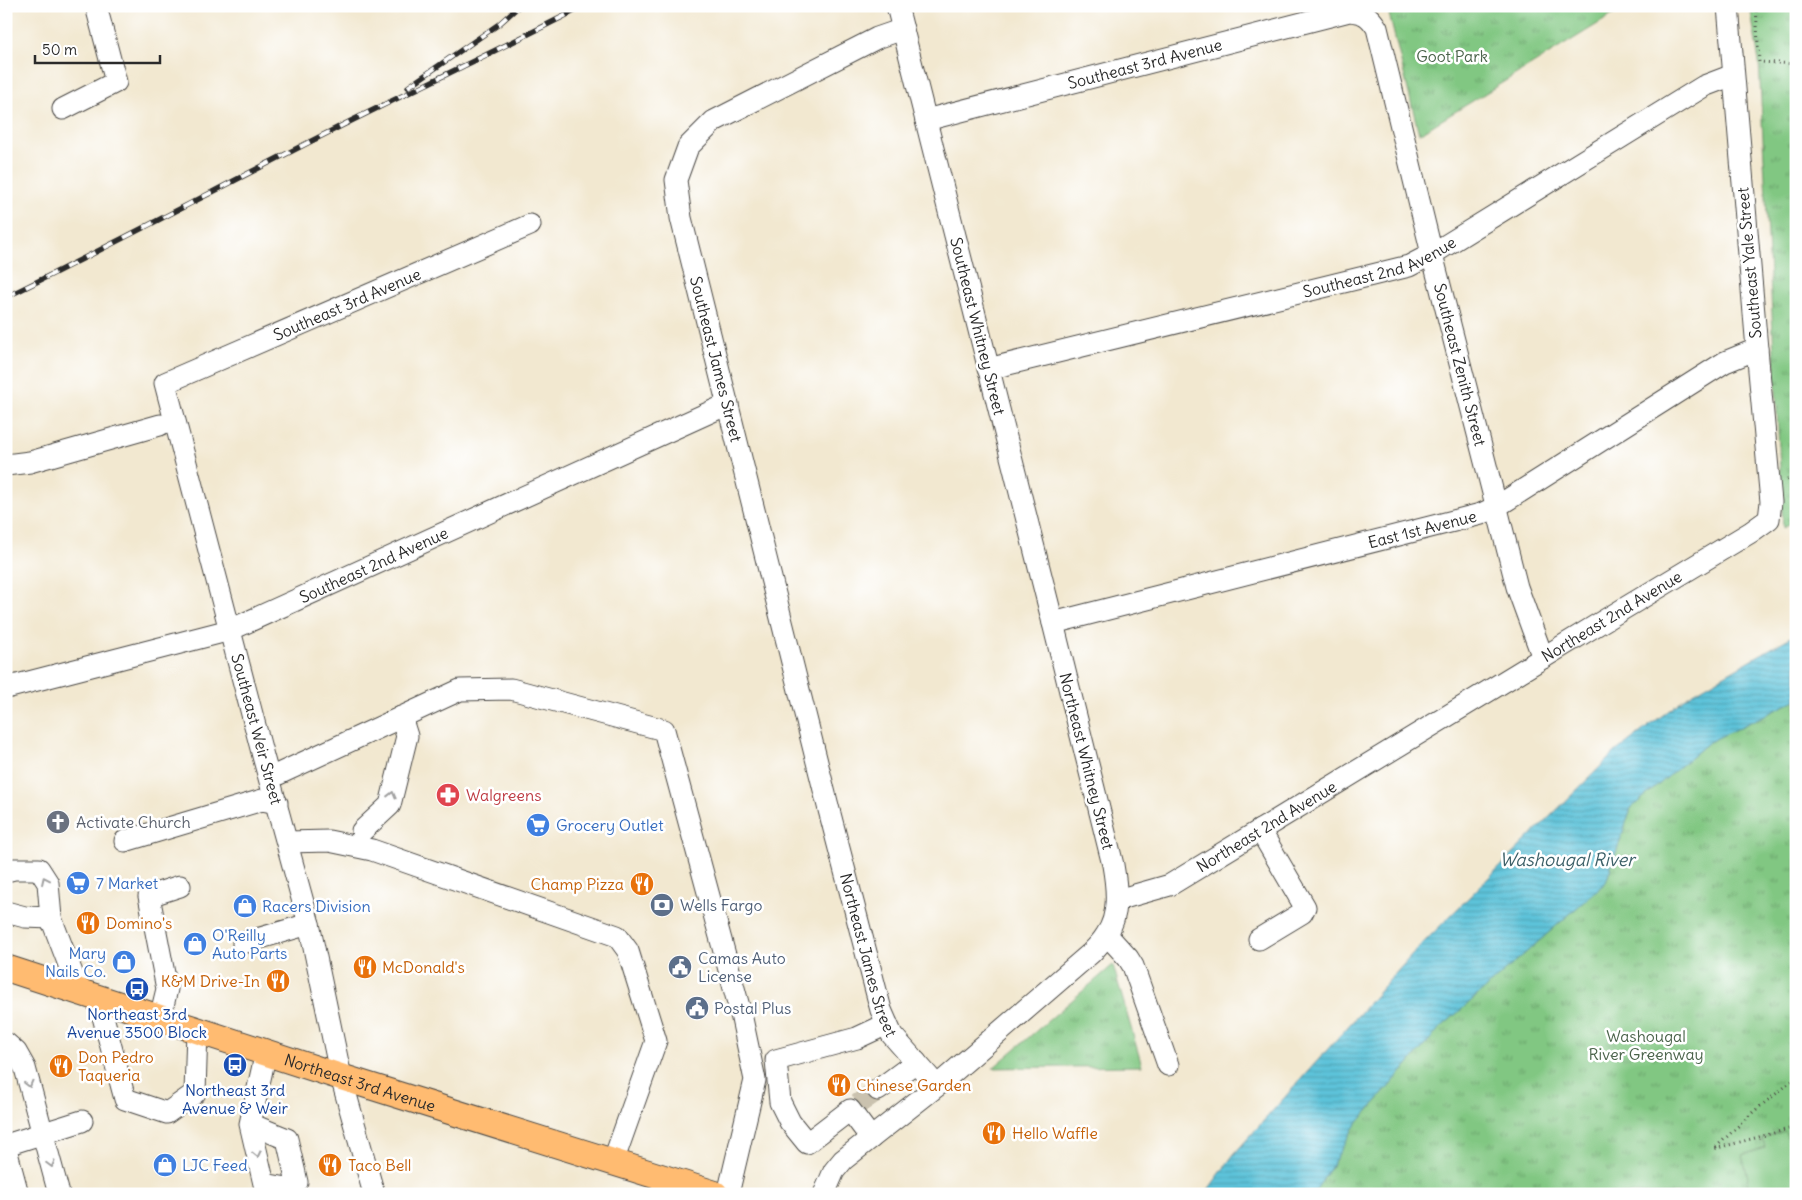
<svg xmlns="http://www.w3.org/2000/svg" width="1802" height="1200" font-family="Delius,sans-serif">
  <style>
    .grass { fill: url(#grass-tufts); stroke: #567956 }
    .pitch { fill: #81c782; stroke: #567956 }
    .water { fill: url(#water-rules); stroke: #447782 }
    .lines { fill: none; stroke-linecap: round; stroke-linejoin: round }
    .minor-tunnel { stroke: #cac2af; stroke-width: 21; stroke-dasharray: 21 11; stroke-linecap: butt }
    .minor-casing { stroke: #494744; stroke-width: 23 }
    .major-casing { stroke: #494744; stroke-width: 28 }
    .path { stroke: #494744; stroke-width: 3; stroke-dasharray: 1 4; stroke-linecap: butt }
    .minor { stroke: #fff; stroke-width: 21 }
    .major { stroke: #ffbb71; stroke-width: 26 }
    .rail-casing { stroke: #2b2b2b; stroke-width: 5.5 }
    .rail { stroke: #fff; stroke-width: 4; stroke-dasharray: 11; stroke-linecap: butt }
    .oneway { stroke: #a0a0a0 }
    .labels { text-anchor: middle; stroke-width: 5; stroke-linejoin: round; paint-order: stroke }
    .park-label { font-size: 16px; fill: #496249; stroke: #fff }
    .street-label { font-size: 16px; fill: #2b2b2b; stroke: #fff }
    .health-label { font-size: 16px; fill: #be3a42; stroke: #fff; text-anchor: start }
    .worship-label { font-size: 16px; fill: #5b616d; stroke: #fff; text-anchor: start }
    .shop-label { font-size: 16px; fill: #366cbe; stroke: #fff; text-anchor: start }
    .food-label { font-size: 16px; fill: #c56008; stroke: #fff; text-anchor: start }
    .service-label { font-size: 16px; fill: #4e5e75; stroke: #fff; text-anchor: start }
    .transit-label { font-size: 16px; fill: #164399; stroke: #fff }
    .water-label { font-size: 18px; font-style: italic; fill: #3c6068; stroke: #fff }
  </style>
  <defs>
    <pattern id="grass-tufts" width="24" height="20" patternUnits="userSpaceOnUse" patternTransform="scale(1.25)"><rect width="24" height="20" fill="#81c782"/><path d="M3 7l-1-3M5 7V3M7 7l1-3M15 17l-1-3M17 17v-4M19 17l1-3" fill="none" stroke="#6aa26b"/></pattern>
    <pattern id="water-rules" width="6" height="5" patternUnits="userSpaceOnUse" patternTransform="scale(1.25)"><rect width="6" height="5" fill="#5dc3da"/><path d="M0 2.5h6" fill="none" stroke="#4d9fb1"/></pattern>
  </defs>
  <rect width="100%" height="100%" fill="#fff"/>
  <filter id="ink" filterUnits="userSpaceOnUse"><feTurbulence type="fractalNoise" baseFrequency=".02" numOctaves="2"/><feDisplacementMap in="SourceGraphic" scale="10" xChannelSelector="R" yChannelSelector="G"/><feConvolveMatrix kernelMatrix="1 2 1 2 8 2 1 2 1" color-interpolation-filters="sRGB"/></filter>
  <filter id="wash" filterUnits="userSpaceOnUse"><feTurbulence type="fractalNoise" baseFrequency=".0096" numOctaves="4" result="noise"/><feDisplacementMap in="SourceGraphic" scale="20" xChannelSelector="R" yChannelSelector="G"/><feGaussianBlur stdDeviation="1.12" result="paint"/><feColorMatrix in="noise" values="0 0 0 0 0 0 0 0 0 0 0 0 0 0 0 0 0 1.4 0 .05"/><feComposite in="paint" operator="in"/></filter>
  <g filter="url(#wash)">
    <rect width="100%" height="100%" fill="#f2e8d0"/>
    <!-- grass -->
    <g class="grass">
      <path d="M1387,6h240l-208,128z"/>
      <path d="M1750,6h46v514l-13,8 -24,-466z"/>
      <path d="M1796,700v494h-483l17,-25 24,-42 84,-97 168,-148 25,-74 78,-66z"/>
      <path d="M1113,965l29,101 -149,2z"/>
    </g>
    <!-- pitch -->
    <path class="pitch" d="M1785,1131l3,9 8,-2v56h-50l3,-13 -7,-26 23,-7 -3,-10z"/>
    <!-- water -->
    <path class="water" d="M1796,634v66l-87,42 -78,66 -25,74 -168,148 -84,97 -24,42 -17,25h-108l29,-40 186,-208 194,-193 71,-55z"/>
  </g>
  <g filter="url(#ink)">
    <g class="lines">
      <!-- minor-tunnel -->
      <path class="minor-tunnel" d="M858,1104l20,-14"/>
      <!-- minor casing -->
      <g class="minor-casing">
        <g id="minor">
          <path id="s1" d="M903,29l-26,9 -163,83 -26,26 -12,33 5,38 148,592 52,200 11,25 45,51"/>
          <path d="M63,109l53,-27 -20,-76"/>
          <path id="s2" d="M926,120l423,-109c14,1 20,4 28,17l55,226 85,333 26,71"/>
          <path id="s3" d="M988,369l421,-103 23,-12 272,-168 29,-11"/>
          <path d="M6,465l24,-3 130,-37"/>
          <path id="s4" d="M1053,623l428,-109 15,-7 229,-145 32,-13"/>
          <path id="s5" d="M6,688l224,-58 498,-226"/>
          <path d="M270,778l190,-88 51,-1 153,41 77,284 14,66 -27,114"/>
          <path d="M362,831l28,-26 17,-69 -6,-19"/>
          <path d="M125,841l137,-41 15,3"/>
          <path d="M287,842l42,-1 43,9 245,86 11,15 28,90 -43,121"/>
          <path d="M6,871l8,-2h25l9,14 3,35 -26,-1 -19,-5"/>
          <path id="s6" d="M1117,900l53,-15 430,-262 151,-91 18,-13 2,-17 -14,-153 -29,-343"/>
          <path d="M51,918l28,73"/>
          <path d="M1107,935l21,23 5,8 35,99"/>
          <path d="M1259,939l43,-26 3,-6 -45,-77"/>
          <path d="M243,943l66,-19"/>
          <path d="M98,998l27,101 42,14 28,-20 2,-63"/>
          <path d="M160,1018l7,-29 -18,-93 31,-10"/>
          <path d="M6,1043l10,9 9,16 34,126"/>
          <path d="M878,1090l38,-28"/>
          <path d="M250,1124l37,15 10,43 -10,6 -23,-4 -14,-60 16,-72"/>
          <path d="M871,1138l-21,-28 -43,33 -17,-21 -10,-20 -4,-42 81,-22 30,-14"/>
          <path d="M6,1145l76,-24"/>
          <path d="M6,1149l12,45"/>
          <path id="s7" d="M374,1194l-33,-117 -32,-153 -46,-168 -98,-373 365,-158"/>
          <path d="M824,1194l10,-23 9,-11 94,-74 154,-133c5,-5 11,-11 15,-18 14,-20 11,-47 7,-70l-60,-242 -156,-617"/>
        </g>
      </g>
      <!-- major casing -->
      <g class="major-casing">
        <g id="major">
          <path id="s8" d="M6,968l335,109 374,117"/>
        </g>
      </g>
      <!-- path -->
      <g class="path">
        <path d="M1756,6l3,56 37,2"/>
        <path d="M1787,480l9,-4"/>
        <path d="M1796,1078l-43,34 -39,37 82,-22"/>
      </g>
      <!-- minor -->
      <use href="#minor" class="minor"/>
      <!-- major -->
      <use href="#major" class="major"/>
      <!-- rail casing -->
      <g class="rail-casing">
        <g id="rail">
          <path d="M408,87l91,-63 20,-18"/>
          <path d="M6,297c117,-57 231,-119 347,-177 77,-38 155,-75 231,-114"/>
        </g>
      </g>
      <!-- rail -->
      <use href="#rail" class="rail"/>
    </g>
    <!-- one-way arrows -->
    <defs><path id="oneway-chevron" d="M-2-3.5L2.5 0L-2 3.5" fill="none" stroke-width="1.6" stroke-linecap="round" stroke-linejoin="round" transform="scale(1.25)"/></defs>
    <g class="oneway">
      <use href="#oneway-chevron" transform="translate(392 795) rotate(-76)"/>
      <use href="#oneway-chevron" transform="translate(45 880) rotate(-115)"/>
      <use href="#oneway-chevron" transform="translate(29 1084) rotate(75)"/>
      <use href="#oneway-chevron" transform="translate(257 1154) rotate(77)"/>
      <use href="#oneway-chevron" transform="translate(51 1164) rotate(74)"/>
    </g>
  </g>
  <!-- icons -->
  <defs>
    <g id="pharmacy-disc" transform="scale(1.25)"><circle r="9.5" fill="#e0444e" stroke="#fff"/><path d="M-2-6h4v4h4v4h-4v4h-4v-4h-4v-4h4Z" fill="#fff"/></g>
    <g id="church-disc" transform="scale(1.25)"><circle r="9.5" fill="#6b7280" stroke="#fff"/><path d="M-1.2-6h2.4v3.5h3.3v2.4h-3.3V6h-2.4V-.1h-3.3v-2.4h3.3Z" fill="#fff"/></g>
    <g id="supermarket-disc" transform="scale(1.25)"><circle r="9.5" fill="#3f7fe0" stroke="#fff"/><path d="M-6-5.5h2.5l.6 2H6L4.5 2H-2.5L-4.4-4H-6ZM-1.5 3.2a1.3 1.3 0 1 0 .1 0ZM3 3.2a1.3 1.3 0 1 0 .1 0Z" fill="#fff"/></g>
    <g id="restaurant-disc" transform="scale(1.25)"><circle r="9.5" fill="#e8710a" stroke="#fff"/><path d="M-5-6h1v4h1v-4h1v4h1v-4h1v5L-1.5 .5V6h-2V.5L-5-1ZM5-6V6H3V1.5H1.5Q1.5-4 5-6Z" fill="#fff"/></g>
    <g id="bank-disc" transform="scale(1.25)"><circle r="9.5" fill="#5c6f8a" stroke="#fff"/><path d="M-6-4H6V4H-6ZM0-2.3a2.3 2.3 0 1 0 0 4.6a2.3 2.3 0 1 0 0-4.6Z" fill="#fff"/></g>
    <g id="shop-disc" transform="scale(1.25)"><circle r="9.5" fill="#3f7fe0" stroke="#fff"/><path d="M-5-2.5h2.3a2.7 3.5 0 0 1 5.4 0H5L5.5 6h-11ZM-1.5-2.5h3a1.5 2.3 0 0 0-3 0Z" fill="#fff"/></g>
    <g id="civic-disc" transform="scale(1.25)"><circle r="9.5" fill="#5c6f8a" stroke="#fff"/><path d="M-.6-6.5H3V-4.5H.6V-3L4-1V1h2V6H-6V1h2V-1L-.6-3ZM-1.2 2.5V6h2.4V2.5Z" fill="#fff"/></g>
    <g id="bus-disc" transform="scale(1.25)"><circle r="9.5" fill="#1a4fb4" stroke="#fff"/><path d="M-5-6H5V4H4V6H2V4H-2V6H-4V4H-5ZM-3.5-4V0h7V-4ZM-3.5 1.2v1.5H-2V1.2ZM2 1.2v1.5H3.5V1.2Z" fill="#fff"/></g>
  </defs>
  <g fill-rule="evenodd">
    <use href="#pharmacy-disc" x="448" y="795"/>
    <use href="#church-disc" x="58" y="822"/>
    <use href="#supermarket-disc" x="538" y="825"/>
    <use href="#supermarket-disc" x="78" y="883"/>
    <use href="#restaurant-disc" x="642" y="884"/>
    <use href="#bank-disc" x="662" y="905"/>
    <use href="#shop-disc" x="245" y="906"/>
    <use href="#restaurant-disc" x="88" y="923"/>
    <use href="#shop-disc" x="195" y="944"/>
    <use href="#shop-disc" x="124" y="962"/>
    <use href="#restaurant-disc" x="365" y="967"/>
    <use href="#civic-disc" x="680" y="967"/>
    <use href="#restaurant-disc" x="278" y="981"/>
    <use href="#bus-disc" x="137" y="989"/>
    <use href="#civic-disc" x="697" y="1008"/>
    <use href="#bus-disc" x="235" y="1065"/>
    <use href="#restaurant-disc" x="61" y="1066"/>
    <use href="#restaurant-disc" x="839" y="1085"/>
    <use href="#restaurant-disc" x="994" y="1133"/>
    <use href="#shop-disc" x="165" y="1165"/>
    <use href="#restaurant-disc" x="330" y="1165"/>
  </g>
  <g class="labels">
    <!-- park labels -->
    <g class="park-label">
      <text x="1452" y="62">Goot Park</text>
      <text x="1646" y="1042">Washougal<tspan x="1646" dy="18">River Greenway</tspan></text>
    </g>
    <!-- street labels -->
    <g class="street-label">
      <text dy="6" stroke="none"><textPath href="#s2" startOffset="226">Southeast 3rd Avenue</textPath></text>
      <text transform="translate(1749 263) rotate(-95)" y="6">Southeast Yale Street</text>
      <text dy="6" stroke="none"><textPath href="#s3" startOffset="405">Southeast 2nd Avenue</textPath></text>
      <text dy="6" stroke="none"><textPath href="#s7" startOffset="1036">Southeast 3rd Avenue</textPath></text>
      <text transform="translate(978 326) rotate(76)" y="6">Southeast Whitney Street</text>
      <text dy="6" stroke="none"><textPath href="#s1" startOffset="466">Southeast James Street</textPath></text>
      <text dy="6" stroke="none"><textPath href="#s2" startOffset="818">Southeast Zenith Street</textPath></text>
      <text dy="6" stroke="none"><textPath href="#s4" startOffset="381">East 1st Avenue</textPath></text>
      <text dy="6" stroke="none"><textPath href="#s5" startOffset="389">Southeast 2nd Avenue</textPath></text>
      <text dy="6" stroke="none"><textPath href="#s6" startOffset="572">Northeast 2nd Avenue</textPath></text>
      <text transform="translate(257 729) rotate(75)" y="6">Southeast Weir Street</text>
      <text transform="translate(1087 761) rotate(76)" y="6">Northeast Whitney Street</text>
      <text dy="6" stroke="none"><textPath href="#s6" startOffset="168">Northeast 2nd Avenue</textPath></text>
      <text dy="6" stroke="none"><textPath href="#s1" startOffset="1081">Northeast James Street</textPath></text>
      <text dy="6" stroke="none"><textPath href="#s8" startOffset="372">Northeast 3rd Avenue</textPath></text>
    </g>
    <!-- health labels -->
    <g class="health-label">
      <text x="466" y="801">Walgreens</text>
    </g>
    <!-- worship labels -->
    <g class="worship-label">
      <text x="76" y="828">Activate Church</text>
    </g>
    <!-- shop labels -->
    <g class="shop-label">
      <text x="556" y="831">Grocery Outlet</text>
      <text x="96" y="889">7 Market</text>
      <text x="262" y="912">Racers Division</text>
      <text x="212" y="941">O'Reilly<tspan x="212" dy="18">Auto Parts</tspan></text>
      <text x="106" y="959" text-anchor="end">Mary<tspan x="106" dy="18">Nails Co.</tspan></text>
      <text x="182" y="1171">LJC Feed</text>
    </g>
    <!-- food labels -->
    <g class="food-label">
      <text x="624" y="890" text-anchor="end">Champ Pizza</text>
      <text x="106" y="929">Domino's</text>
      <text x="382" y="973">McDonald's</text>
      <text x="260" y="987" text-anchor="end">K&amp;M Drive-In</text>
      <text x="78" y="1063">Don Pedro<tspan x="78" dy="18">Taqueria</tspan></text>
      <text x="856" y="1091">Chinese Garden</text>
      <text x="1012" y="1139">Hello Waffle</text>
      <text x="348" y="1171">Taco Bell</text>
    </g>
    <!-- service labels -->
    <g class="service-label">
      <text x="680" y="911">Wells Fargo</text>
      <text x="698" y="964">Camas Auto<tspan x="698" dy="18">License</tspan></text>
      <text x="714" y="1014">Postal Plus</text>
    </g>
    <!-- transit labels -->
    <g class="transit-label">
      <text x="137" y="1020">Northeast 3rd<tspan x="137" dy="18">Avenue 3500 Block</tspan></text>
      <text x="235" y="1096">Northeast 3rd<tspan x="235" dy="18">Avenue &amp; Weir</tspan></text>
    </g>
    <!-- water labels -->
    <g class="water-label">
      <text x="1567" y="866">Washougal River</text>
    </g>
  </g>
  <!-- margin -->
  <rect width="1802" height="1200" fill="none" stroke="#fff" stroke-width="25"/>
  <!-- scale -->
  <path d="M35 55v8h125v-8" fill="none" stroke="#2b2b2b" stroke-width="2.5"/>
  <text x="42" y="55" font-size="15" fill="#2b2b2b" stroke="#ffffff" stroke-width="4" paint-order="stroke">50 m</text>
</svg>
